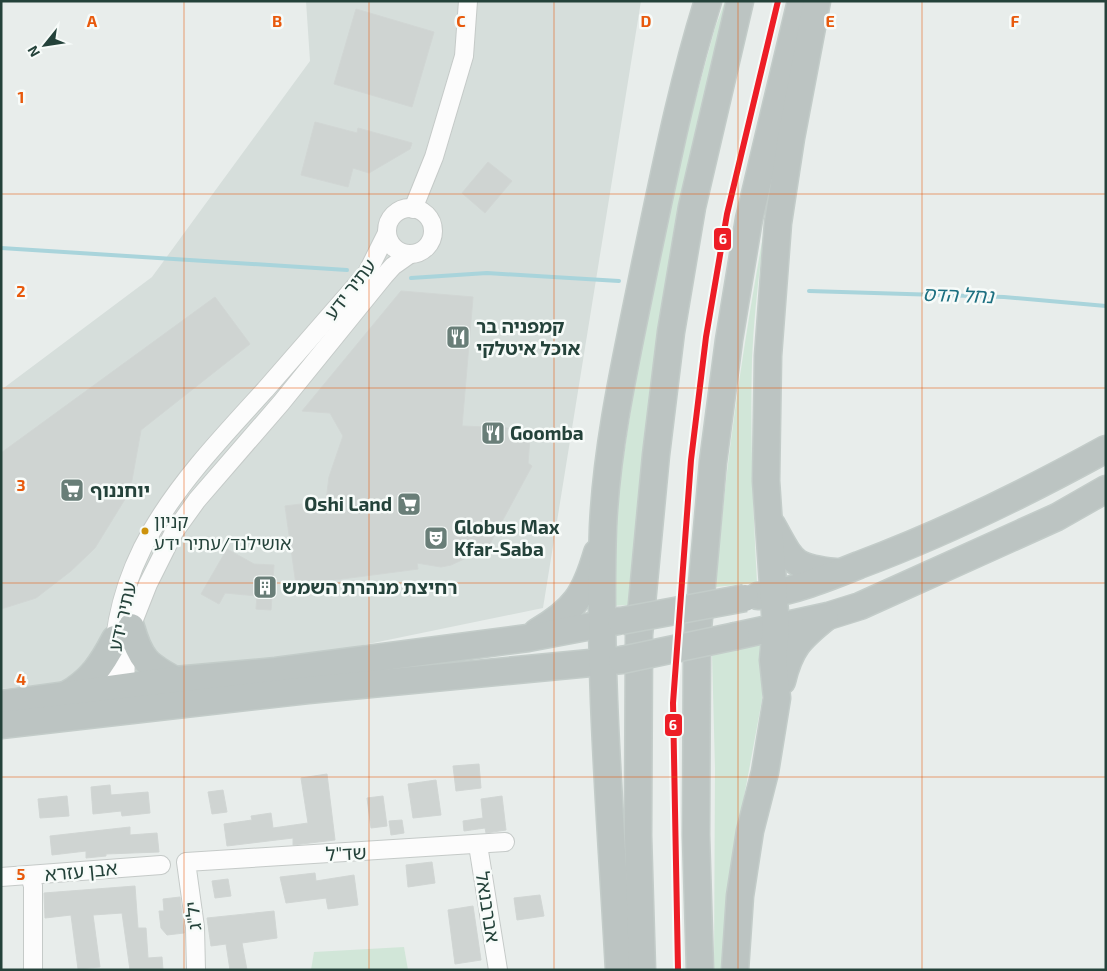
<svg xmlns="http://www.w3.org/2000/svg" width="1107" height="971" font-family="'Exo 2','Noto Sans Hebrew',sans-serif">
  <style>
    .built { fill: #d6dedb }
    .green { fill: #d1e6d8 }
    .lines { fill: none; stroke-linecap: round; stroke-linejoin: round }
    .stream { stroke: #a9d4db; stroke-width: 4 }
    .building { fill: #cfd4d2; stroke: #d1d6d4 }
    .minor-casing { stroke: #c5cac8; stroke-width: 20 }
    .highway-casing { stroke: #c3ccc9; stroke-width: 29 }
    .minor { stroke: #fcfcfc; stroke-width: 18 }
    .highway { stroke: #bcc4c2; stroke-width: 26 }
    .highway-bridge-casing { stroke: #c3ccc9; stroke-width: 29; stroke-linecap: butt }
    .highway-bridge { stroke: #bcc4c2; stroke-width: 26 }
    .rail-1-casing { stroke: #f7fbf9; stroke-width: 10 }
    .rail-1 { stroke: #ed1d26; stroke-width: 6 }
    .grid { fill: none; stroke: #e8590c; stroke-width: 1; stroke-opacity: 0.55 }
    .bus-dot { fill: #cd920c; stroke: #f7fbf9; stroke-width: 2 }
    .labels { text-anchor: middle; stroke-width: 5; stroke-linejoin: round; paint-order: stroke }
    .bus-label { font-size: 18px; fill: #24423a; stroke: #f7fbf9; text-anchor: start }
    .street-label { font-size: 19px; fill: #24423a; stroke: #f7fbf9 }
    .poi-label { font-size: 19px; font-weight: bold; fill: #24423a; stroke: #f7fbf9; text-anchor: start }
    .water-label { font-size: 20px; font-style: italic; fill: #1c6f80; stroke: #f7fbf9 }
    .grid-label { font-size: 16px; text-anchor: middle; font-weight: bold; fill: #e8590c; stroke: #f7fbf9; stroke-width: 5; stroke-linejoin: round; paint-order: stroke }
    .line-badge { stroke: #f7fbf9; stroke-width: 2 }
    .badge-label { font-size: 14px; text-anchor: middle; font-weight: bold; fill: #fff }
  </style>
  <rect width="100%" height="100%" fill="#e8edeb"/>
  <!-- built -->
  <path class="built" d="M306,1h335l-98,607 -233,48 -309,33v-299l151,-113 158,-216z"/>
  <!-- green -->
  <g class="green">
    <path d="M725,1h4l-36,149 -30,150 -34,305 -19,1 5,-93 27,-176 40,-188 33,-121z"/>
    <path d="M766,219c-6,47 -12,93 -14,140 -2,75 1,150 5,224l-41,4c9,-124 28,-246 50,-368z"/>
    <path d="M764,643l-2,57 -28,151 -10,119h-10l1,-202 -3,-114z"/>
    <path d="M404,947l4,23h-97l3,-18z"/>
  </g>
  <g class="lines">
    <!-- stream -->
    <g class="stream">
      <path d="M1,248l346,22"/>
      <path d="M411,278l76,-5 132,8"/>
      <path d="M809,291l195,6 102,9"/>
    </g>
  </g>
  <!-- building -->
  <g class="building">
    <path d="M356,9l78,23 -22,75 -78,-23z"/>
    <path d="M315,122l42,11 1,-5 54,15 -2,6 -41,24 -16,-5 -5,19 -47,-12z"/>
    <path d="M488,162l24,19 -27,32 -23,-20z"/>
    <path d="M401,291l72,6 -11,129 46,2 -1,7 23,2 -2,26 4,3 -47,87 -9,-5 -12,11 -13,6 -10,2 -24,-4 1,6 -122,16 -11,-79 41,-5 3,-24 14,-41 -13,-23 -28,-2z"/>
    <path d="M215,297l35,47 -109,86 -11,61 -35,57 -24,23 -35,27 -35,11v-156z"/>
    <path d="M227,549l27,15 20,1 -3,45 -15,-1 1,-13 -32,-3 -6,11 -18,-10z"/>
    <path d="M479,764l2,24 -25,3 -3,-25z"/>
    <path d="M327,774l8,66 -42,5v-7l-66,8 -3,-22 28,-4 -1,-4 20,-3 2,15 35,-5 -7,-45z"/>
    <path d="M436,780l5,35 -28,3 -5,-34z"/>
    <path d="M110,785l1,10 37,-3 2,21 -28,3 -1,-5 -28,3 -2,-27z"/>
    <path d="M223,790l4,22 -15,2 -4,-22z"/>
    <path d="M67,796l2,20 -29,2 -2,-19z"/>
    <path d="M383,796l4,30 -16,2 -4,-30z"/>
    <path d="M502,796l4,34 -20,3 -1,-5 -21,3 -1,-10 20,-3 -2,-19z"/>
    <path d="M402,820l2,13 -13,2 -2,-14z"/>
    <path d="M130,827v8l27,-2 2,19 -53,2v2l-20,2v-7l-34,4 -2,-19z"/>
    <path d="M432,862l3,21 -27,4 -2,-22z"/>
    <path d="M315,873l1,8 38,-6 4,30 -30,4 -2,-11 -40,5 -6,-26z"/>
    <path d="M228,879l3,17 -16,2 -3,-17z"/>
    <path d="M135,886l3,42h8l2,30 14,-1 1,13h-33l-8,-57 -29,2 7,52 -22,2 -7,-54 -26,3 -1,-25z"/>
    <path d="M540,895l4,21 -27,4 -3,-22z"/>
    <path d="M180,897l4,36 -17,2 -6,-7 -2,-17h5l-1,-12z"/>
    <path d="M473,906l8,54 -26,4 -7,-54z"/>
    <path d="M274,911l3,27 -35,5 5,27h-17l-4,-26 -15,2 -4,-28z"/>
  </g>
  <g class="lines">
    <!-- minor casing -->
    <g class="minor-casing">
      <g id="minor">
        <circle cx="410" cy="231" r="23"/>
        <path d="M413,209l21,-52 30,-101 4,-55"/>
        <path d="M125,696l1,-48 5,-21 17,-43 26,-52 23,-32 84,-97 103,-127 9,-10 17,-12"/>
        <path d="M116,697l-3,-7c-6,-133 69,-209 152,-300 34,-39 68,-78 102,-117l20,-40"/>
        <path d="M478,845l20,125"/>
        <path d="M30,876l3,10v84"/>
        <path d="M1,877l160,-12"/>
        <path d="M196,970l-1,-43 -9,-65 319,-20"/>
      </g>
    </g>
    <!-- highway casing -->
    <g class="highway-casing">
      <g id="highway">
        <path d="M772,525c21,37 19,42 63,47"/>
        <path d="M758,596c34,-4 69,-18 101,-31 86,-32 167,-72 247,-116"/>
        <path d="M131,627c9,32 16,38 44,53"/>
        <path d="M537,632c38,-22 48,-38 60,-79"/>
        <path d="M736,636l92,-20 32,-10 197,-89 49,-28"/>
        <path d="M782,681c8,-33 17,-42 43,-63"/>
        <path d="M66,695c25,-14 36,-31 49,-56"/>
        <path d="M1,704l174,-24 101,-9 252,-33 90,-17"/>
        <path d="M1,725l307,-35 314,-30"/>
        <path d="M619,970c-8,-147 -21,-296 -16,-443 4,-88 25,-176 42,-262 19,-89 36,-178 63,-264"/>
        <path d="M642,970l-4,-134 1,-201 17,-180 15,-123 21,-125 48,-206"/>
        <path d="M700,970l-4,-135 1,-195 16,-178 16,-122 20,-121 52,-218"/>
        <path d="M735,970l5,-74 10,-65 15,-59 12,-74 -4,-38 3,-32 -10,-147 2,-125 10,-133 13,-85 26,-137"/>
      </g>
    </g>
    <!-- minor -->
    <use href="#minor" class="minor"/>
    <!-- highway -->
    <use href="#highway" class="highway"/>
    <!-- highway-bridge casing -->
    <g class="highway-bridge-casing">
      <g id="highway-bridge">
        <path d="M621,621l124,-23"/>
        <path d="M622,660l114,-24"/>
      </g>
    </g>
    <!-- highway-bridge -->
    <use href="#highway-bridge" class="highway-bridge"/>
    <!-- rail-1 casing -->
    <g class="rail-1-casing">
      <path id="rail-1" d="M678,970l-5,-267 18,-243 15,-123 21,-123 51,-213"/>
    </g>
    <!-- rail-1 -->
    <use href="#rail-1" class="rail-1"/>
  </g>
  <!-- grid -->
  <path class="grid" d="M184,1v969M369,1v969M554,1v969M738,1v969M922,1v969M1,194h1105M1,388h1105M1,583h1105M1,777h1105"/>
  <!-- icons -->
  <defs>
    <g id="restaurant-square" transform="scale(1.25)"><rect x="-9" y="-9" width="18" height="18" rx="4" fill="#697e78" stroke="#f7fbf9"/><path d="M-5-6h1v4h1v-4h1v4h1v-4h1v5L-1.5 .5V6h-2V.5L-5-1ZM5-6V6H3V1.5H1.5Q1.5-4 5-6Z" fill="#fff"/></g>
    <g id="supermarket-square" transform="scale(1.25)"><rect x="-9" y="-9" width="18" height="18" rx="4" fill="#697e78" stroke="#f7fbf9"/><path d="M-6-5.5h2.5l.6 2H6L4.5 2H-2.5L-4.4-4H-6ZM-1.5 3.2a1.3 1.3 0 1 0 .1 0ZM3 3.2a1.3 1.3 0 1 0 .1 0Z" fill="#fff"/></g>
    <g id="theatre-square" transform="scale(1.25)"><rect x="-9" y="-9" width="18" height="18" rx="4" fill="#697e78" stroke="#f7fbf9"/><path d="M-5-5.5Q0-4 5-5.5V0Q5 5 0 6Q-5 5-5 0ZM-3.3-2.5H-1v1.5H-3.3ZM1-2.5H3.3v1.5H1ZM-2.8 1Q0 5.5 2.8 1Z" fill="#fff"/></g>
    <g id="building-square" transform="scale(1.25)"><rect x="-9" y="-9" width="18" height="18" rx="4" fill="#697e78" stroke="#f7fbf9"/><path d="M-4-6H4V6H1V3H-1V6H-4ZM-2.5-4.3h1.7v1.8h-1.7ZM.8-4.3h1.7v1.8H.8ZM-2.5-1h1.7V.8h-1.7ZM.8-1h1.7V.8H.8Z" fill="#fff"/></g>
  </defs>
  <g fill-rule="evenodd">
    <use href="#restaurant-square" x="458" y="337"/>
    <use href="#restaurant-square" x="493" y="433"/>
    <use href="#supermarket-square" x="72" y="490"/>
    <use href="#supermarket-square" x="409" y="504"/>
    <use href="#theatre-square" x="436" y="538"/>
    <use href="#building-square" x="265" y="587"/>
  </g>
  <!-- markers -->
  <circle class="bus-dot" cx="145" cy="531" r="4.5"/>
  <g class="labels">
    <!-- bus labels -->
    <g class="bus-label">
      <text x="154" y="528">קניון<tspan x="154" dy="22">אושילנד/עתיר ידע</tspan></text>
    </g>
    <!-- street labels -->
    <g class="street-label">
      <text transform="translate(350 289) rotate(-52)" y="7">עתיר ידע</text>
      <text transform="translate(122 616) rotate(-77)" y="7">עתיר ידע</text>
      <text transform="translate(346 853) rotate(-3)" y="7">שד"ל</text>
      <text transform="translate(81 871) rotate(-5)" y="7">אבן עזרא</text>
      <text transform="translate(488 907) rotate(81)" y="7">אברבנאל</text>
      <text transform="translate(193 916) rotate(-96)" y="7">יל"ג</text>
    </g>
    <!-- poi labels -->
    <g class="poi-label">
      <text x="476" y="333">קמפניה בר<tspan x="476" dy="22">אוכל איטלקי</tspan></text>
      <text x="510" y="440">Goomba</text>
      <text x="90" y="497">יוחננוף</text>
      <text x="392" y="511" text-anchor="end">Oshi Land</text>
      <text x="454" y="534">Globus Max<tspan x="454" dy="22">Kfar-Saba</tspan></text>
      <text x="282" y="594">רחיצת מנהרת השמש</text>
    </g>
    <!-- water labels -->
    <g class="water-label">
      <text transform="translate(958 295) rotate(2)" y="7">נחל הדס</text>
    </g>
  </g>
  <g class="grid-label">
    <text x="92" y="27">A</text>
    <text x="277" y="27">B</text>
    <text x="461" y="27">C</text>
    <text x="646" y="27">D</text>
    <text x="830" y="27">E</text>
    <text x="1015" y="27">F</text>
    <text x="21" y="103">1</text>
    <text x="21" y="297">2</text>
    <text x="21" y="491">3</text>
    <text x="21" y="685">4</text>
    <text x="21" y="880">5</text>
  </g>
  <g class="line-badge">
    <rect x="713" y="227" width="19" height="24" rx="5" fill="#ed1d26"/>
    <rect x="664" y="713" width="19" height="24" rx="5" fill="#ed1d26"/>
  </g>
  <g class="badge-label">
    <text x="723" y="244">6</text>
    <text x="673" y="730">6</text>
  </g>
  <!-- border -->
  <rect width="1107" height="971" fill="none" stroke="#24423a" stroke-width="5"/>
  <!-- north arrow -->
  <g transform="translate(45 45) rotate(240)" stroke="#f7fbf9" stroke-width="4" paint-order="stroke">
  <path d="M0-4L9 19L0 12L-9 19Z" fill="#24423a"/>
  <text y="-8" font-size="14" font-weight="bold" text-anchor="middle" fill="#24423a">N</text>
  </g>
</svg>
